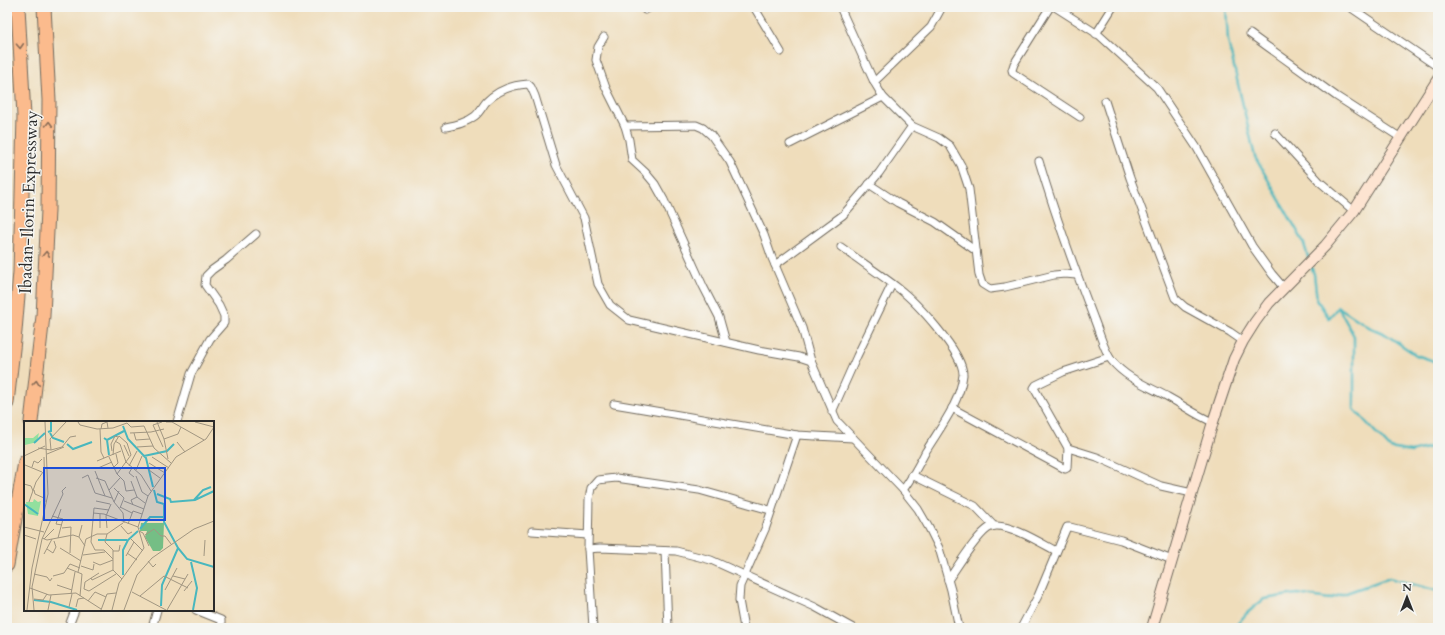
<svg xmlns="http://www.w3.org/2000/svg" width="1445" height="635" font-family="Cardo,serif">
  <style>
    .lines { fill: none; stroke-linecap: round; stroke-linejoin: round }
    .stream { stroke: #48b7be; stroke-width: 2.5 }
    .minor-casing { stroke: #70695d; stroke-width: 9 }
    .secondary-casing { stroke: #70695d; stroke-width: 12 }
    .motorway-casing { stroke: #70695d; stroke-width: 15 }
    .minor { stroke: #fff; stroke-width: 7 }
    .secondary { stroke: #fde4d1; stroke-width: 10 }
    .motorway { stroke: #fbbb8d; stroke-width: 13 }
    .oneway { stroke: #896c57 }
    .labels { text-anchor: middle; stroke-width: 3; stroke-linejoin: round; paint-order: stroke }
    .street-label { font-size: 17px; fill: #2b2b2b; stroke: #f6f6f2 }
    .inset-river { fill: none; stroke: #48b7be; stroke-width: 2 }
    .inset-road { fill: none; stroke: #a19681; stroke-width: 1 }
    .view { fill: #1d4ed8; fill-opacity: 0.15; stroke: #1d4ed8; stroke-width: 2 }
    .inset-edge { fill: none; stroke: #2b2b2b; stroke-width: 2 }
  </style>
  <rect width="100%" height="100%" fill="#f6f6f2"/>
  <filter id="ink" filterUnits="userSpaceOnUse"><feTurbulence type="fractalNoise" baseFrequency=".025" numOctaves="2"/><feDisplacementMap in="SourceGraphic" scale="8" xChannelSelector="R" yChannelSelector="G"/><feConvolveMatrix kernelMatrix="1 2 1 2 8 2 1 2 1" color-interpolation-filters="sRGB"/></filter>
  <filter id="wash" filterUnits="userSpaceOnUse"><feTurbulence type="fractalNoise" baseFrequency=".012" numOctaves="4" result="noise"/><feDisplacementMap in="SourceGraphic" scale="16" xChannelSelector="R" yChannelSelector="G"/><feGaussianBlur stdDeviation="0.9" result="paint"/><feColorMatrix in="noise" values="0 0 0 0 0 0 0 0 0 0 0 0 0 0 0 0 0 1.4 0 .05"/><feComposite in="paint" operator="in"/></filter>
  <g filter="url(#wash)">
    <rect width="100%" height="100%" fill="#efddbb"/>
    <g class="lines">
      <!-- stream -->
      <g class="stream">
        <path d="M1226,7l2,34 27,116 48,84 6,19"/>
        <path d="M1310,264l4,10 3,26 12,18 9,-11 16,29v73l36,39 21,4 27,-7"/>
        <path d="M1340,308l29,19 16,7 31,21 15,5 7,4"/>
        <path d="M1234,628l12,-14 18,-15 33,-5 32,5 60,-21 49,13"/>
        <path d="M1436,628l2,-9"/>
      </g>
    </g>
  </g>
  <g filter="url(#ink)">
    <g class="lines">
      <!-- minor casing -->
      <g class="minor-casing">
        <g id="minor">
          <path d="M754,7l27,45"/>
          <path d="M840,7l34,75 9,15 29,29 27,12 11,8 11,19 8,24 10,86 3,9 8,5 15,-2 49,-12 11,-1 11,1"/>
          <path d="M1050,7l-36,57 -2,6 1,3 67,44"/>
          <path d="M1055,7l44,28 58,53 40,60 55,98 20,28 12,14"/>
          <path d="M1350,7l88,60"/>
          <path d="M645,10l6,-3"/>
          <path d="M1096,34l17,-27"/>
          <path d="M1250,34l86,62 65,42"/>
          <path d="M604,37l-6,10 -2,13 10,28 19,38 4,14 3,20 13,12 10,12 9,16 39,86 16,31 7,25"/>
          <path d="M874,82l57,-55 11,-20"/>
          <path d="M1105,101l25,77 45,120 10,9 45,25 13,9"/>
          <path d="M625,126l71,-1 7,3 8,7 19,27 34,73 8,23 30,70 9,33 26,60 66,69 15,19 11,19 10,20 12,42 8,38"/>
          <path d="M446,127c10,-2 20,-4 29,-11 5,-4 7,-9 11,-14 11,-11 26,-17 42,-18l3,3 4,9 21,69 28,53 14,66 12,21 19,15 130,30 40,7 12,4"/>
          <path d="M1275,133l45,49 34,29"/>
          <path d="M790,144l93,-47"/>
          <path d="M1039,161c16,54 35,106 55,158 5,12 10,32 18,42 15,18 36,25 56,36 15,8 29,19 45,25"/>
          <path d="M869,184l29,19 37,19 41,29"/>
          <path d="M841,247c19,14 39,27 57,41 17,13 66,65 65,87 -3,28 -23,53 -37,76 -7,13 -14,27 -23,39"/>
          <path d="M775,265l68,-50 36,-42 33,-47"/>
          <path d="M614,404l183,31 56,3"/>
          <path d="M952,408l113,61 2,-1 1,-20 -34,-60 2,-3 27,-13 46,-15"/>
          <path d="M832,412l25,-56 35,-72"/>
          <path d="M177,422l14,-48 19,-35 14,-16v-7l-5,-11 -14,-20 1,-9 6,-6 14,-10 30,-26"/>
          <path d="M1068,448l29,9 64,29 31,7"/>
          <path d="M912,475l63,31 19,20"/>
          <path d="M532,531l56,4"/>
          <path d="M588,549l12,-1 76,3 35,9 104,47 38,21"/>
          <path d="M665,551l3,77"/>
          <path d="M948,580c8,-11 31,-49 43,-53 15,-6 52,17 65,24"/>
          <path d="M196,610l25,10v8"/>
          <path d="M68,628l7,-18"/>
          <path d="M152,628l5,-18"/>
          <path d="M593,628l-5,-79 1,-50 2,-11 7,-8 18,-2 83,12 71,20 1,1"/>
          <path d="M744,628l-5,-28 1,-14 26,-59 31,-92"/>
          <path d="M1021,628l17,-32 29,-69h3l51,13 51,20"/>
        </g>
      </g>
      <!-- secondary casing -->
      <g class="secondary-casing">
        <path id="secondary" d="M1152,628l61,-206 21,-63 9,-18 12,-19 14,-19 56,-57 29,-35 84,-132"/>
      </g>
      <!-- motorway casing -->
      <g class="motorway-casing">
        <g id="motorway">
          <path d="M7,403l8,-72 5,-59 4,-156 -6,-109"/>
          <path d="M31,422l12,-106 5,-106 1,-110 -5,-93"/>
          <path d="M7,565l18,-103"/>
        </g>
      </g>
      <!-- minor -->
      <use href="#minor" class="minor"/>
      <!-- secondary -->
      <use href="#secondary" class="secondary"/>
      <!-- motorway -->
      <use href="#motorway" class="motorway"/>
    </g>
    <!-- one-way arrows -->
    <defs><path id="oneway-chevron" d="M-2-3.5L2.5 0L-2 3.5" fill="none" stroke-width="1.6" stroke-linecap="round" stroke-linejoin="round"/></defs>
    <g class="oneway">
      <use href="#oneway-chevron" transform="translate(20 46) rotate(87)"/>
      <use href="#oneway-chevron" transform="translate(49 124) rotate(-89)"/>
      <use href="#oneway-chevron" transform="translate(46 254) rotate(-87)"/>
      <use href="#oneway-chevron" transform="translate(36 383) rotate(-84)"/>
    </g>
  </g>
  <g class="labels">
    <!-- street labels -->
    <g class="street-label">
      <text transform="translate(28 202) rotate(-88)" y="6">Ibadan-Ilorin Expressway</text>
    </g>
  </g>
  <!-- overview -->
  <g transform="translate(24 421)">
    <rect width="190" height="190" fill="#efddbb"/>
    <path d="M15,12l-2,9 -12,3 -1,6v-13h9zM10,78l4,3 3,-1 -3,15 -10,-2 -2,-12h7z" fill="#92e09e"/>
    <path d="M117,102h23l-1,25 -3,3h-7l-8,-14 2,-6h-7z" fill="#75be85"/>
    <path class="inset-river" d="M99,5l5,13 18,19 7,29M24,11l3,-1v-9M26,12l3,5 11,4M80,17l3,2 17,-9M83,19l2,15M10,22l11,-10M43,23l6,5 19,-7M120,35l23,-5 7,-7M130,69l3,12 7,2v18l14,26 9,11 27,8M133,73l13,5 1,3 24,-2 19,-9M170,79l9,-10 8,-3M0,83l14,10M116,108l10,-12h15M74,119h29M167,141l6,26 -4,22M99,154v-25l5,-10 10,-9M10,179l17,2 26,8M137,185l1,-21 16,-37"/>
    <path class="inset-road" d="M54,1l2,3 17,4 16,-1 14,-5 4,4 13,-1 10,22 17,15M133,1l7,17 4,20M138,1l-9,3 10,22M142,1h6l32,18M171,1l19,5M76,8l1,23 3,6M77,8l1,-5 5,-2 1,6M106,12l21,-1 13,-3M110,12l2,7 14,-1M140,18l14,-5 3,-7M91,20l5,3 6,18 15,13 10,16M153,21l8,10M100,24l5,11M113,26l16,-1M14,27l13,2 11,-3 8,-10 6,-1M27,29l-1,-11 16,-17M88,30l-1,-7 4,-8 3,1M23,33l17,-7M89,34l1,-11 5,-8 8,7 4,12 -14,19M0,35l21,-10M20,36l1,45M85,36l8,17 7,7 2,10 8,-1M128,36l17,11M73,40l24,-10M125,42l16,10M1,44l17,7M0,45v18M105,45l8,-15M8,46l2,-6 4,2 4,-4M90,46l4,-4 -2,-9M74,47l14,-6M108,47l-3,5 5,4M112,49l6,-14M125,49l11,8M71,50l10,25M112,55l6,16 6,4M58,57l6,-3 7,18 17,5M72,57l9,3 9,21 9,11 1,10M107,60l6,16 8,6M0,63l7,2 2,5M90,67l10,10 -4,10M10,69l1,4 9,4M85,69l11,-12M72,80l14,3M100,80l20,8M5,81l7,-20 7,-10M90,81l5,-11M109,84l-2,-5 6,-3M96,86l12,6M37,88l-5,15 6,1M85,89l-15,-2 -3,34 4,8h9l9,9M69,92l11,1 34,13M76,93v14M28,95l11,3 -5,19M104,103l5,-13 9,3M97,105l7,8 4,-2M0,106l20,5M38,107l9,-1 -1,26M83,107l-1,-12 5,-12M115,110l4,2 6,13M83,113l-2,8 8,8v20l9,9M0,114l12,4M121,114l9,-6 7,7h4l6,8M55,116l3,-12M18,117l5,2 26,-5 6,2 6,9M20,118l10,-10M107,118l12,12M36,127l21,13M23,128l6,4 3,-6 -2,-6M89,130h6l1,-6M103,132l10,7M20,133l8,-15M59,134l22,-3M102,135l8,-14M180,135l1,-16M124,140l5,6 3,-3M69,141l7,3 13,-5M57,145l12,4 1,-6M43,147l15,6 -2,22M54,151l8,-33 11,-5h10l16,-11M75,152l-14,9 -1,7 5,2 27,-17M10,153l13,3 3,4 2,-3M29,155l11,-3 6,-9 10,4M149,155l12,3M67,157l1,2 21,-10M33,164l15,5M6,167l19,7 27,-2 25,16M141,169l12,-22M160,170l8,-10M108,171l34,18M47,173l4,-22M116,175l24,-20 24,12M10,178l9,1 4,-6M64,180l7,-9 11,5M45,186l3,-13M52,186l2,-8 6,-1M3,189l5,-42 16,-74 -3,-72M10,189l-2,-23 10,-48 21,-45 -1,-3 4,-4M24,189l3,-15M77,189l6,-16 9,-1M88,189l7,-27 25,-35 -6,-21 10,-31 28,-39 30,-18 8,-12M100,189l13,-35 15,-17 42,-29 20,-8M143,189l21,-36"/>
    <path class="view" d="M20,47h121v52h-121z"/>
    <rect width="190" height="190" class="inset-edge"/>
  </g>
  <!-- margin -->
  <rect width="1445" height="635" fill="none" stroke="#f6f6f2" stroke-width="24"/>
  <!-- north arrow -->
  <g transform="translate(1407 597)" stroke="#f6f6f2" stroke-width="3" paint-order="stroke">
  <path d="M0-3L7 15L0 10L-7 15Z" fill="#2b2b2b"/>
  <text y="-6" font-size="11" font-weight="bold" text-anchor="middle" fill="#2b2b2b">N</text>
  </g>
</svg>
